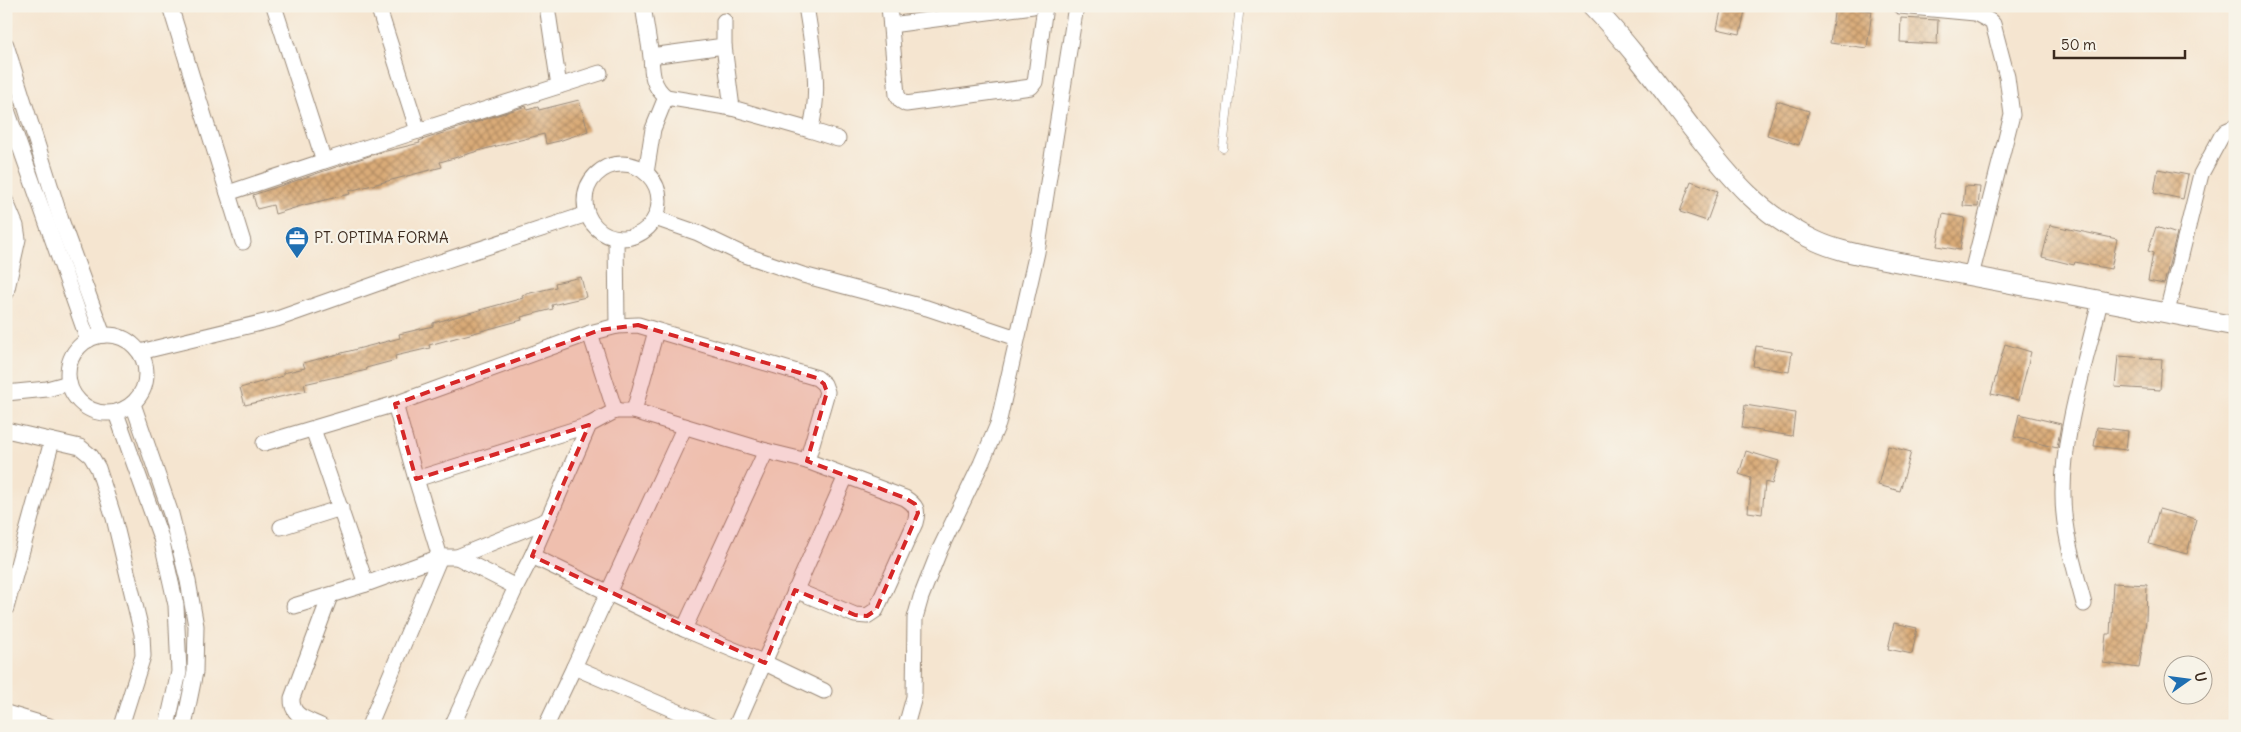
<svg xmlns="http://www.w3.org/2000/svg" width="2241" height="732" font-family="Delius,sans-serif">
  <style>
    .building { fill: url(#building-cross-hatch) }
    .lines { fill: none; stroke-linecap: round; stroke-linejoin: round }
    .service-casing { stroke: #988877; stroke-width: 9 }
    .minor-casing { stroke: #988877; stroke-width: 17 }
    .tertiary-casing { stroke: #988877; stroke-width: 21 }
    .service { stroke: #fff; stroke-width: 8 }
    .minor { stroke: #fff; stroke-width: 15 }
    .tertiary { stroke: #fff; stroke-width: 19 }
    .marked { fill: #d62828; fill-opacity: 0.2; stroke: #d62828; stroke-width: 4; stroke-dasharray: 10 6; stroke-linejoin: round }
    .labels { text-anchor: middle; stroke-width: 4.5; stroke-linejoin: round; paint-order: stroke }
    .poi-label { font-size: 15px; fill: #3b2a1e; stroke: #f7f3e8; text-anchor: start }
  </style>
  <defs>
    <pattern id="building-cross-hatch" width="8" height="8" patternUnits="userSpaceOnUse" patternTransform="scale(1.25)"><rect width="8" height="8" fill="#d9ab78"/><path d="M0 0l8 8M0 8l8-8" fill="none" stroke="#b18b62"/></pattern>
  </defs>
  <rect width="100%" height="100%" fill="#f7f3e8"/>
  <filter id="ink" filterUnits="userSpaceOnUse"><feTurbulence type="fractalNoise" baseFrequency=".02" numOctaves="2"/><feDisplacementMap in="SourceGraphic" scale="10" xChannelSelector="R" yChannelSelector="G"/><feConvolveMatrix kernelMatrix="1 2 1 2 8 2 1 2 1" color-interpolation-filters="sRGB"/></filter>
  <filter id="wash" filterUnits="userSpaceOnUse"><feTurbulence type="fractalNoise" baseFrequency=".0096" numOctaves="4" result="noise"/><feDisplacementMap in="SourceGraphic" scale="20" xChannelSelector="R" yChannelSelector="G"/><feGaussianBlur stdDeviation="1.12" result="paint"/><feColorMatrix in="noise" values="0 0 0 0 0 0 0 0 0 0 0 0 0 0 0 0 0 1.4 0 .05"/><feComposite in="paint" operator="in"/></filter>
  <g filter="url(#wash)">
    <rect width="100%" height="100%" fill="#f5e5d0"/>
    <g id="blocks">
      <!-- building -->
      <g class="building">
        <path d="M1722,6h24l-6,28 -23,-5z"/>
        <path d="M1835,6l37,5 -5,37 -37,-5z"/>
        <path d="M1901,18l37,2 -1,24 -37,-2z"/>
        <path d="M579,100l9,31 -29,10 -13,3 -2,-10 -59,15 -45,13 2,5 -93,24 1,3 -46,11 -29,9 -2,-9 -16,4 -4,-14 125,-42 42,-10 -1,-2 15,-5 92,-30 1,4 11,-3 1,3z"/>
        <path d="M1777,101l32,10 -10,34 -32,-10z"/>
        <path d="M2158,169l30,6 -5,24 -29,-6z"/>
        <path d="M1691,181l27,10 -11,30 -27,-9z"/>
        <path d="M1965,186l15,1 -2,20 -15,-1z"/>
        <path d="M1943,214l22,4 -5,32 -23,-4z"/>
        <path d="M2050,225l67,14 -6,30 -36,-7 -1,3 -32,-8z"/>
        <path d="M2156,227l21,7 -13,50 -16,-3 5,-28 -5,-2z"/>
        <path d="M581,277l5,20 -34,8 1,4 -32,8 1,3 -93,25 1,3 -35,8 1,4 -30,8 1,2 -63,14 2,7 -61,14 -5,-17 43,-12v-3l22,-5 -2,-5 97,-25 -1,-4 34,-8v-3l90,-25 -1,-3 34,-8 -1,-4z"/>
        <path d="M2005,344l26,8 -12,48 -28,-6z"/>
        <path d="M1756,346l36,6 -3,20 -36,-6z"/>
        <path d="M2118,356l44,3 -2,31 -45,-3z"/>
        <path d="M1745,405l50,8 -3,23 -50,-8z"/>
        <path d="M2019,414l42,10 -4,24 -43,-11z"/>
        <path d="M2097,427l31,4 -2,19 -32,-4z"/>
        <path d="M1888,446l23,6 -11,39 -22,-6z"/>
        <path d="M1746,451l33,10 -7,23 -7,-2 -3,32 -14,-2 3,-34 -12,-4z"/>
        <path d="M2159,509l37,10 -9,35 -38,-10z"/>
        <path d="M2113,583l34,2 -1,36 -7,47 -36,-5 3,-29h4z"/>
        <path d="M1894,623l23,5 -5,26 -24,-5z"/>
      </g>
    </g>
  </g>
  <g filter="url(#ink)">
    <use href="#blocks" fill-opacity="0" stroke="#988877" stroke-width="1"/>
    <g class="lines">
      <!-- service casing -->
      <g class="service-casing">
        <path id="service" d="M1223,148l17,-142"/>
      </g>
      <!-- minor casing -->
      <g class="minor-casing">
        <g id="minor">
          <path d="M170,6l73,236"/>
          <path d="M274,6l50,155 94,-30"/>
          <path d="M378,6l40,125 141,-45 -12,-80"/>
          <path d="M643,6l8,50 73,-10v-25"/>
          <path d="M889,6l8,89 4,6 5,3 125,-17 4,-5 10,-76"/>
          <path d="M1900,6l75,7 15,8 3,3 14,53 5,38 -41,161"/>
          <path d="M891,25l142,-19"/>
          <path d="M6,45l55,175 42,115"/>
          <path d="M724,46l8,62"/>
          <path d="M559,86l41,-13"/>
          <path d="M666,97l66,11 78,22c12,-37 2,-86 -4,-124"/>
          <path d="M6,107l82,233"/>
          <path d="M810,130l28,9"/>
          <circle cx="622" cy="201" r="37"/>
          <path d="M646,173l7,-44 13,-32c-14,-11 -14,-24 -15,-41"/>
          <path d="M228,193l96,-32"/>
          <path d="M6,202l10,24 2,13 -12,54"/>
          <path d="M655,218l43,15 44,21 61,21 124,33 90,30"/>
          <path d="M2167,312l34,-138 20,-37 5,-6 9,-4"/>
          <path d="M617,326l21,-1 179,53 7,6 3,8 -20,69"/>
          <path d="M590,333l25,78h19l132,40 41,10 98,37c11,7 14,12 10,25l-39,87 -9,6 -12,-1 -60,-25"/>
          <circle cx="107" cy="374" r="39"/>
          <path d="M140,352l137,-33 130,-46 180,-59"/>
          <path d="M6,393l41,-4 22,-6"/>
          <path d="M133,404l38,110 17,67 8,45 -1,46 -11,54"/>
          <path d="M395,404l21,75 173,-54"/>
          <path d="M615,411l-26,14 -57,131 152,73"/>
          <path d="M634,411l22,-80"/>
          <path d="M116,413l45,125 15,67 3,67 -12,54"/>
          <path d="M685,426l-111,241 137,59"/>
          <path d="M313,429l53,155"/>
          <path d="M6,430l74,17 11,9 7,12 16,50 28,116 1,22 -22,70"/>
          <path d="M264,443l131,-39 195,-71 27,-7 -1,-88"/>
          <path d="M766,451l-82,178 81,34 59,28"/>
          <path d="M416,479l24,78h17l88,-36"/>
          <path d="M281,527l60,-19"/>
          <path d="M457,557l59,30 16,-31"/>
          <path d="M2084,604c-9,-35 -21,-72 -21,-108 -1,-62 23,-134 37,-195"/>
          <path d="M294,606l72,-22 74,-27"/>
          <path d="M6,608l46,-167"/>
          <path d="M6,713l43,13"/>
          <path d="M321,726c-14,-7 -30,-9 -29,-28l38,-102"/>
          <path d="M369,726l71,-169"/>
          <path d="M452,726l64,-139"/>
          <path d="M546,726l28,-59"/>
          <path d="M736,726l110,-250"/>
          <path d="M906,726l8,-29 1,-79 6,-21 19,-48 41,-85 17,-40 39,-172 39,-246"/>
        </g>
      </g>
      <!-- tertiary casing -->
      <g class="tertiary-casing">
        <path id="tertiary" d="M1592,6c37,38 69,82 101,124 37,47 68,86 123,111 17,8 36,12 55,16l364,69"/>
      </g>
      <!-- service -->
      <use href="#service" class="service"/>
      <!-- minor -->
      <use href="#minor" class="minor"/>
      <!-- tertiary -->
      <use href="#tertiary" class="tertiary"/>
    </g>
  </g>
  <!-- marked area -->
  <path class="marked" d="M638,325l179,53 7,6 3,8 -20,69 98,37 10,6 3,9 -42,97 -9,6 -12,-1 -60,-25 -30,73 -233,-107 57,-131 -173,54 -21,-75 205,-74z"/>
  <!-- icons -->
  <defs>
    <g id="office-pin" transform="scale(1.25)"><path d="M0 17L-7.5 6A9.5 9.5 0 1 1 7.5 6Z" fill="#1f6fb2" stroke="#f7f3e8"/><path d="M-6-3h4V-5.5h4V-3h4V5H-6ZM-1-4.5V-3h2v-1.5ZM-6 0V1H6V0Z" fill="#fff"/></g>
  </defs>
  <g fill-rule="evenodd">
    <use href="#office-pin" x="297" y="238"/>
  </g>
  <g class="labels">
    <!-- poi labels -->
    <g class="poi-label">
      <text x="314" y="243">PT. OPTIMA FORMA</text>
    </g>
  </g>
  <!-- margin -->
  <rect width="2241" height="732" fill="none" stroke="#f7f3e8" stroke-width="25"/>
  <!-- north arrow -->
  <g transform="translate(2188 680) rotate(76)"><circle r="24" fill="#f7f3e8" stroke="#aca397"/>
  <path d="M0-4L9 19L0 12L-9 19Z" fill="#1f6fb2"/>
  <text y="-8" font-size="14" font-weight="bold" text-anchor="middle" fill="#3b2a1e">U</text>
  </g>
  <!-- scale -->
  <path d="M2054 50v8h131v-8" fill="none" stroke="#3b2a1e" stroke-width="2.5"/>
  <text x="2061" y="50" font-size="15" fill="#3b2a1e" stroke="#f7f3e8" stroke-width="4" paint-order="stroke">50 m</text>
</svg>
